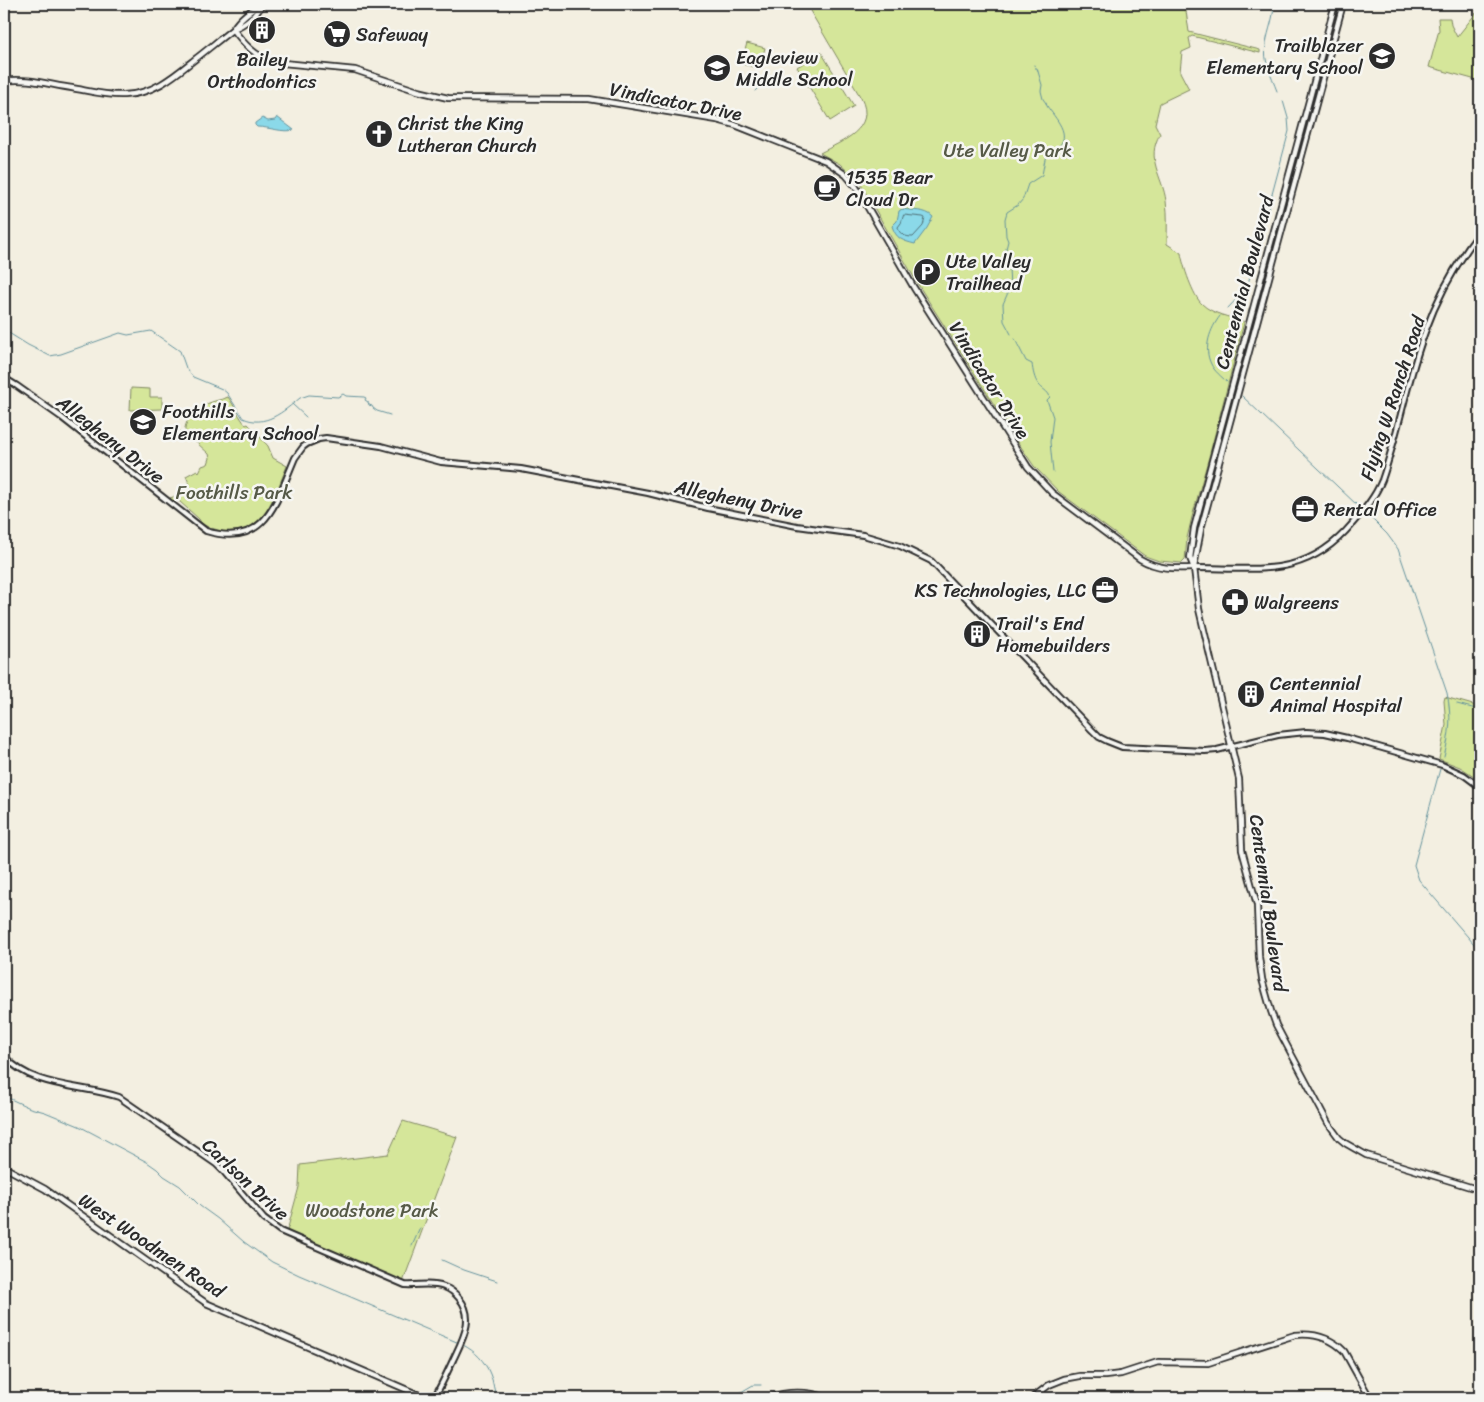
<svg xmlns="http://www.w3.org/2000/svg" width="1484" height="1402" font-family="Sriracha,sans-serif">
  <style>
    .green { fill: #d5e69a; stroke: #808862 }
    .water { fill: #8bd9e9; stroke: #65939d }
    .lines { fill: none; stroke-linecap: round; stroke-linejoin: round }
    .shore { stroke: #517177; stroke-width: 1 }
    .stream { stroke: #65939d; stroke-width: 1 }
    .tertiary-casing { stroke: #2b2b2b; stroke-width: 8 }
    .secondary-casing { stroke: #2b2b2b; stroke-width: 8 }
    .tertiary { stroke: #f6f6f2; stroke-width: 4 }
    .secondary { stroke: #f6f6f2; stroke-width: 4.5 }
    .labels { text-anchor: middle; stroke-width: 5; stroke-linejoin: round; paint-order: stroke }
    .poi-label { font-size: 19px; fill: #2b2b2b; stroke: #f6f6f2; text-anchor: start }
    .street-label { font-size: 19px; fill: #2b2b2b; stroke: #f6f6f2 }
    .park-label { font-size: 19px; fill: #565a47; stroke: #f6f6f2 }
  </style>
  <rect width="100%" height="100%" fill="#f3efe1"/>
  <filter id="ink" filterUnits="userSpaceOnUse"><feTurbulence type="fractalNoise" baseFrequency=".02" numOctaves="2"/><feDisplacementMap in="SourceGraphic" scale="10" xChannelSelector="R" yChannelSelector="G"/><feConvolveMatrix kernelMatrix="1 2 1 2 8 2 1 2 1" color-interpolation-filters="sRGB"/></filter>
  <g filter="url(#ink)">
    <!-- green -->
    <g class="green">
      <path d="M806,4h379l4,28 71,18v3l-68,-17 -3,2 2,10 -9,4 -2,20 9,17 -29,14 -5,21 5,10c-15,25 3,43 6,67 2,14 1,29 1,43l14,9c2,13 12,43 21,51 10,10 28,13 41,17l1,2 -34,130 -18,64 -5,21 -2,22 -3,3 -23,-2 -14,-5 -86,-64 -25,-26 -15,-22 -100,-158 -59,-103 -20,-19 -20,-11c22,-12 57,-24 41,-55z"/>
      <path d="M1476,13l4,5v63l-51,-14 10,-37 -1,-12h12l1,7 6,12z"/>
      <path d="M747,43l18,5 -6,20 -18,-4z"/>
      <path d="M821,52l33,54 -24,15 -33,-54z"/>
      <path d="M131,388l19,1v8h12v12l-32,1z"/>
      <path d="M228,397c7,9 10,19 18,28l2,-1 20,22 5,12 14,8c-13,31 -25,75 -69,64 -7,-2 -16,-4 -19,-11l-20,-18h-6l-3,-3c9,-3 15,-5 19,-15l-3,-7 11,-6 2,2 3,-6 6,-2 2,-6 -1,-4 -24,-22c-1,-14 13,-24 24,-29 7,-3 13,-3 19,-6z"/>
      <path d="M174,429l9,4 -6,6 -9,2 -1,-2 -3,-1 1,-8z"/>
      <path d="M1445,697l35,10v73l-20,-13 -21,-8 7,-34 -2,-24z"/>
      <path d="M403,1121l54,16 -54,145 -116,-51 12,-44 1,-22 88,-11z"/>
    </g>
    <!-- water -->
    <g class="water">
      <path d="M277,117l17,13c-11,3 -25,-3 -37,-3l-2,-2v-2l7,-5 6,3 7,-1z"/>
      <path d="M902,209c10,2 24,0 31,8l-6,11 -12,16c-12,-3 -19,-5 -23,-18l5,-5 2,-10z"/>
    </g>
    <g class="lines">
      <!-- shore -->
      <path class="shore" d="M904,215l19,2 2,1 -2,8 -10,11c-7,0 -14,-2 -15,-10l3,-4z"/>
      <!-- stream -->
      <g class="stream">
        <path d="M1274,4c0,14 -6,26 -8,40 -3,17 5,31 11,47"/>
        <path d="M755,91l4,-4 12,-2 12,-7"/>
        <path d="M1228,308l17,-18 4,-10 40,-149 -1,-13 -5,-17"/>
        <path d="M1220,316c-10,13 -17,32 -9,48 3,7 11,13 16,18"/>
        <path d="M4,330l24,15 22,11 11,-2 59,-21 8,2 23,-4 29,20 6,17 7,9 29,12 5,4 16,25c22,10 40,-6 57,-20l9,-3 29,2 5,-3 3,2 18,1 2,1 -1,2 3,2 1,3 3,1 1,2 4,3 13,4"/>
        <path d="M1011,334l-7,-13 -1,-17 7,-16 -1,-20 -3,-19 2,-8 -2,-5 -1,-17 2,-7 11,-7 5,-6 5,-15 14,-9c1,-5 2,-11 3,-16 2,-6 7,-7 12,-11 16,-13 -2,-30 -10,-42l-1,-3 -3,-4 -2,-8 1,-6 -5,-17h-2l-1,-3"/>
        <path d="M1015,339l11,22 6,3c1,7 2,15 7,21 3,4 9,6 11,12l-3,3 6,17 -3,25 3,30"/>
        <path d="M1242,396l115,109"/>
        <path d="M292,404l14,13"/>
        <path d="M1369,516l18,18 11,15 49,144c5,24 3,40 -3,64"/>
        <path d="M1457,704l23,6"/>
        <path d="M1440,769l-26,96 5,15 61,71"/>
        <path d="M4,1096l26,12 15,4 34,14 68,36 10,7 7,7 16,10 20,20 18,13 26,23 28,20 27,13 160,68"/>
        <path d="M412,1246l8,-18"/>
        <path d="M442,1260l22,10 33,11"/>
        <path d="M463,1345c12,6 22,16 27,29 4,8 3,16 7,24"/>
        <path d="M731,1398l22,-13h8"/>
      </g>
      <!-- tertiary casing -->
      <g class="tertiary-casing">
        <g id="tertiary">
          <path d="M4,378l13,8 44,31 145,114c60,18 70,-29 89,-73l8,-11 4,-3 12,-5 7,-1 55,8 60,16 80,7 127,24 60,15 89,18 66,9 37,11 31,15 161,169 7,7 8,4 15,6 83,4 12,-1 61,-15 28,-3 19,1 22,5 95,27 22,10 16,12"/>
          <path d="M1194,568c64,0 112,11 158,-44 12,-14 23,-27 30,-44 17,-49 25,-100 43,-148 13,-36 32,-70 55,-100"/>
          <path d="M4,1056c30,33 76,28 115,41l97,67 8,8 40,47 16,12 125,54c13,1 26,-3 39,2 6,2 11,6 15,11 17,20 3,42 -6,62 -6,13 -12,26 -19,38"/>
        </g>
      </g>
      <!-- secondary casing -->
      <g class="secondary-casing">
        <g id="secondary">
          <path d="M1335,4l-141,524 -4,30 4,10 5,41 40,170 3,71 15,55 2,52 3,22 9,32 5,14 52,98 11,15 6,5 21,12 114,35"/>
          <path d="M233,29c11,15 22,27 40,33l82,8 63,21 30,7 141,1 128,21 18,5 91,36 20,14 10,12 58,101 114,179 24,26 88,66c17,10 34,10 54,9"/>
          <path d="M233,29c6,-10 18,-20 29,-25"/>
          <path d="M4,81c22,-4 46,4 68,7 17,3 35,8 52,7 29,-1 49,-18 70,-35 13,-10 26,-21 39,-31 11,-4 25,-15 29,-25"/>
          <path d="M1194,567l7,-38 142,-525"/>
          <path d="M4,1167l41,22 161,114 220,95"/>
          <path d="M768,1398c20,-7 39,-7 59,0"/>
          <path d="M1032,1398l17,-13 15,-6 16,-3h25l16,-2 37,-12 50,1 87,-28c19,-2 35,2 49,16l26,47"/>
        </g>
      </g>
      <!-- tertiary -->
      <use href="#tertiary" class="tertiary"/>
      <!-- secondary -->
      <use href="#secondary" class="secondary"/>
    </g>
  </g>
  <!-- icons -->
  <defs>
    <g id="building-disc" transform="scale(1.4375)"><circle r="9.5" fill="#2b2b2b" stroke="#f6f6f2"/><path d="M-4-6H4V6H1V3H-1V6H-4ZM-2.5-4.3h1.7v1.8h-1.7ZM.8-4.3h1.7v1.8H.8ZM-2.5-1h1.7V.8h-1.7ZM.8-1h1.7V.8H.8Z" fill="#fff"/></g>
    <g id="supermarket-disc" transform="scale(1.4375)"><circle r="9.5" fill="#2b2b2b" stroke="#f6f6f2"/><path d="M-6-5.5h2.5l.6 2H6L4.5 2H-2.5L-4.4-4H-6ZM-1.5 3.2a1.3 1.3 0 1 0 .1 0ZM3 3.2a1.3 1.3 0 1 0 .1 0Z" fill="#fff"/></g>
    <g id="school-disc" transform="scale(1.4375)"><circle r="9.5" fill="#2b2b2b" stroke="#f6f6f2"/><path d="M0-5L7-2L0 1L-7-2ZM-4 1L0 2.5L4 1V4Q0 6-4 4Z" fill="#fff"/></g>
    <g id="church-disc" transform="scale(1.4375)"><circle r="9.5" fill="#2b2b2b" stroke="#f6f6f2"/><path d="M-1.2-6h2.4v3.5h3.3v2.4h-3.3V6h-2.4V-.1h-3.3v-2.4h3.3Z" fill="#fff"/></g>
    <g id="cafe-disc" transform="scale(1.4375)"><circle r="9.5" fill="#2b2b2b" stroke="#f6f6f2"/><path d="M-5.5-4.5H6V0H3Q3 3.5 0 3.5H-2.5Q-5.5 3.5-5.5 0ZM3-3.2v2h1.7v-2ZM-6 4.5H4V6H-6Z" fill="#fff"/></g>
    <g id="parking-disc" transform="scale(1.4375)"><circle r="9.5" fill="#2b2b2b" stroke="#f6f6f2"/><path d="M-3.5-5.5H1a3.5 3.5 0 0 1 0 7H-1V5.5H-3.5ZM-1-3.4V-.6H.8a1.4 1.4 0 0 0 0-2.8Z" fill="#fff"/></g>
    <g id="office-disc" transform="scale(1.4375)"><circle r="9.5" fill="#2b2b2b" stroke="#f6f6f2"/><path d="M-6-3h4V-5.5h4V-3h4V5H-6ZM-1-4.5V-3h2v-1.5ZM-6 0V1H6V0Z" fill="#fff"/></g>
    <g id="pharmacy-disc" transform="scale(1.4375)"><circle r="9.5" fill="#2b2b2b" stroke="#f6f6f2"/><path d="M-2-6h4v4h4v4h-4v4h-4v-4h-4v-4h4Z" fill="#fff"/></g>
  </defs>
  <g fill-rule="evenodd">
    <use href="#building-disc" x="262" y="30"/>
    <use href="#supermarket-disc" x="337" y="34"/>
    <use href="#school-disc" x="1382" y="56"/>
    <use href="#school-disc" x="717" y="68"/>
    <use href="#church-disc" x="379" y="134"/>
    <use href="#cafe-disc" x="827" y="188"/>
    <use href="#parking-disc" x="927" y="272"/>
    <use href="#school-disc" x="143" y="422"/>
    <use href="#office-disc" x="1305" y="509"/>
    <use href="#office-disc" x="1105" y="590"/>
    <use href="#pharmacy-disc" x="1235" y="602"/>
    <use href="#building-disc" x="977" y="634"/>
    <use href="#building-disc" x="1251" y="694"/>
  </g>
  <g class="labels">
    <!-- poi labels -->
    <g class="poi-label">
      <text x="356" y="41">Safeway</text>
      <text x="1363" y="52" text-anchor="end">Trailblazer<tspan x="1363" dy="22">Elementary School</tspan></text>
      <text x="736" y="64">Eagleview<tspan x="736" dy="22">Middle School</tspan></text>
      <text x="262" y="66" text-anchor="middle">Bailey<tspan x="262" dy="22">Orthodontics</tspan></text>
      <text x="398" y="130">Christ the King<tspan x="398" dy="22">Lutheran Church</tspan></text>
      <text x="846" y="184">1535 Bear<tspan x="846" dy="22">Cloud Dr</tspan></text>
      <text x="946" y="268">Ute Valley<tspan x="946" dy="22">Trailhead</tspan></text>
      <text x="162" y="418">Foothills<tspan x="162" dy="22">Elementary School</tspan></text>
      <text x="1324" y="516">Rental Office</text>
      <text x="1086" y="597" text-anchor="end">KS Technologies, LLC</text>
      <text x="1254" y="609">Walgreens</text>
      <text x="996" y="630">Trail's End<tspan x="996" dy="22">Homebuilders</tspan></text>
      <text x="1270" y="690">Centennial<tspan x="1270" dy="22">Animal Hospital</tspan></text>
    </g>
    <!-- street labels -->
    <g class="street-label">
      <text transform="translate(676 101) rotate(11)" y="7">Vindicator Drive</text>
      <text transform="translate(1244 282) rotate(-75)" y="7">Centennial Boulevard</text>
      <text transform="translate(990 380) rotate(58)" y="7">Vindicator Drive</text>
      <text transform="translate(1392 398) rotate(-72)" y="7">Flying W Ranch Road</text>
      <text transform="translate(111 439) rotate(38)" y="7">Allegheny Drive</text>
      <text transform="translate(739 499) rotate(12)" y="7">Allegheny Drive</text>
      <text transform="translate(1269 903) rotate(82)" y="7">Centennial Boulevard</text>
      <text transform="translate(246 1179) rotate(43)" y="7">Carlson Drive</text>
      <text transform="translate(152 1245) rotate(34)" y="7">West Woodmen Road</text>
    </g>
    <!-- park labels -->
    <g class="park-label">
      <text x="1008" y="157">Ute Valley Park</text>
      <text x="234" y="499">Foothills Park</text>
      <text x="372" y="1217">Woodstone Park</text>
    </g>
  </g>
  <!-- margin -->
  <rect width="1484" height="1402" fill="none" stroke="#f6f6f2" stroke-width="20"/>
  <rect x="10" y="10" width="1464" height="1382" fill="none" stroke="#2b2b2b" stroke-width="2" filter="url(#ink)"/>
</svg>
